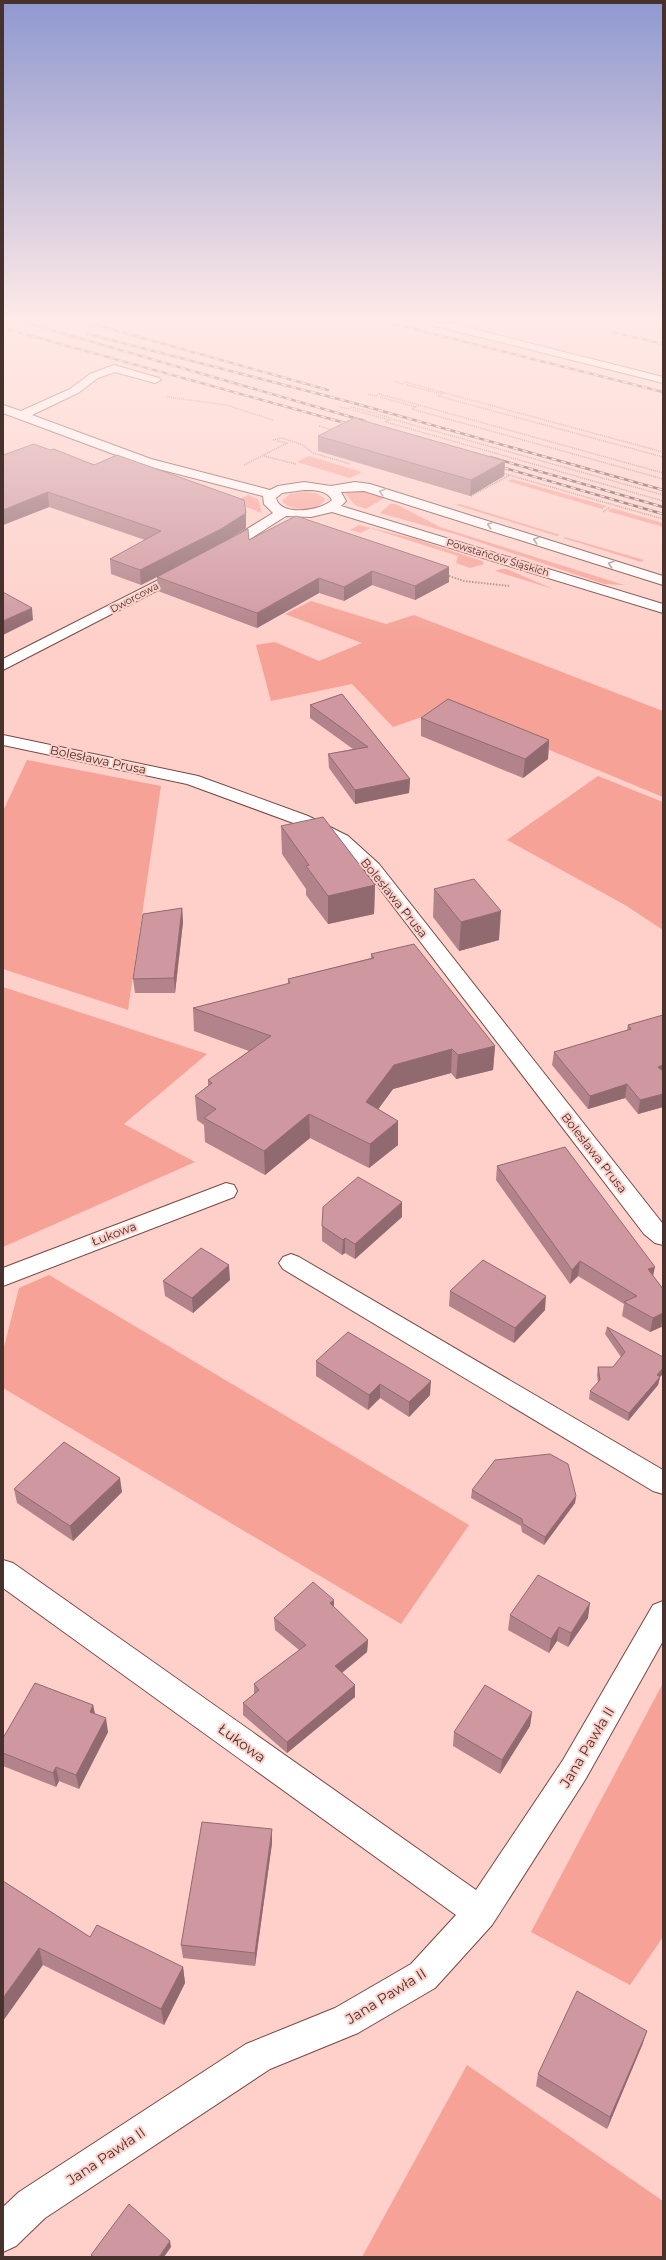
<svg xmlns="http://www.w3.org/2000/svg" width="666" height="2260" font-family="Montserrat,sans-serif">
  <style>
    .green { fill: #f6a297 }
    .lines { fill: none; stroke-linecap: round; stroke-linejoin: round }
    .minor-casing { stroke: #784841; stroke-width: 2 }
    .path-far1 { stroke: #aa8782; stroke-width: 1.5; stroke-dasharray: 1 1; stroke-linecap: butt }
    .path { stroke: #aa8782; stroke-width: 2; stroke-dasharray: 1.5 1.5; stroke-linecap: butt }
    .minor { fill: #fff; fill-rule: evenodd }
    .rail-casing { stroke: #684e49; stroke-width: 2.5 }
    .rail { stroke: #fed0c9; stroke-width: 1.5; stroke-dasharray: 5; stroke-linecap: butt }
    .wall { fill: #b2838a }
    .shaded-wall { fill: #916a70 }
    .building { fill: #cf98a0; stroke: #916a70 }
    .oneway { stroke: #a39896 }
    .labels { text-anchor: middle; stroke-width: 4; stroke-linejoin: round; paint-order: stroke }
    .far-street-label { font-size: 10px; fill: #47312d; stroke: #fed0c9 }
    .street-label { font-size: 12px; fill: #47312d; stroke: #fed0c9 }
    .near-street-label { font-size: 14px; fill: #47312d; stroke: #fed0c9 }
  </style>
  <rect width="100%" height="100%" fill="#fed0c9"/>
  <!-- green -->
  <g class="green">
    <path d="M309,456l53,16 -12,6 -53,-16z"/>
    <path d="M512,479l95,27 -5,3 -95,-28z"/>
    <path d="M343,491l22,1 21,5 -20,12 -11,-4z"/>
    <path d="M302,492l14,1 8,5 1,2c-8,12 -35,12 -43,1l8,-7z"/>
    <path d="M248,495l10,4 4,14 -29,-11z"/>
    <path d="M390,504h6l44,23 184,58 -20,-1 -146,-49 -78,-22z"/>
    <path d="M459,504l4,1 97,30 -3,1 -101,-31z"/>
    <path d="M612,508l51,15v4l-56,-16z"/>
    <path d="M359,525l57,14 66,22 2,3 -14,4 -14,-5 2,-7 -88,-28 -9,5 -11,-3z"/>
    <path d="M565,537l79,23 -3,2 -78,-24z"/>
    <path d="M501,569h6l46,20 -58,-18z"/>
    <path d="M311,601l75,23 28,-9 249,96v86l-215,-89 -55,19 -41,-43 -81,17 -15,-56 19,-3 44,19 43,-18 -77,-29z"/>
    <path d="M27,760l134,26 -33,224 -125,-41v-158z"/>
    <path d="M598,776l65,26v128l-38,-25 -118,-65z"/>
    <path d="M3,987l204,67 -83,70 71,38 -192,85z"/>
    <path d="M49,1275l420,250 -68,99 -398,-236v-37l16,-63z"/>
    <path d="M663,1683v254l-33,48 -99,-53z"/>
    <path d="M467,2065l196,136v56h-301z"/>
  </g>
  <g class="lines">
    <!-- minor casing -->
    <g class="minor-casing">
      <g id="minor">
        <path d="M431,323h19l213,54v6l-231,-58z"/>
        <path d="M114,365l45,13 2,2 -6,3 -40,-11 -17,6 -20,15 -46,22 119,44 119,31 8,-4 26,-4 27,4 24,-4 15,2 293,92v9l-299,-94 -23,1 5,9 -5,5 322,98v9l-331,-101 -21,5 -25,-1 -58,37h-10l-2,-3 2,-3 55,-34 -9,-9 -1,-8 -120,-31 -140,-52v-8l18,6 49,-22 20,-15zM304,490c10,0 23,0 28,10 -11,11 -52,17 -56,-2l6,-5z"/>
        <path d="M184,567l7,4 -2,3 -186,96v-11z"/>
        <path d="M3,735l195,41 110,40 40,20 31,28 284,360v21l-8,-2 -11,-9 -277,-362 -31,-28 -40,-20 -109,-40 -184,-39z"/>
        <path d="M226,1183l8,2 3,6 -3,6 -231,89v-18z"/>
        <path d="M291,1254l8,3 364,213v24l-10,-3 -370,-222 -4,-6 4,-6z"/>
        <path d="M3,1560l10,3 463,327 87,-130 90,-155 10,-4v40l-78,139 -93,145 -57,63 -77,45 -88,36 -225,149 -29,28 -13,6v-45l16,-15 227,-148 89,-36 76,-44 45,-49 -453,-327z"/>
      </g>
    </g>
    <!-- path-far1 -->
    <g class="path-far1">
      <path d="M394,381l8,3 4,-2 39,11"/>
      <path d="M407,385l35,9 3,-1 218,59"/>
      <path d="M368,394l8,2 3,-2 40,11"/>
      <path d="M441,395l-3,1 225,61"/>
      <path d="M167,397l59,8 47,15"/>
      <path d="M380,397l36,10 3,-2 244,68"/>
      <path d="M340,407l9,2 3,-2 39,11"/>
      <path d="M415,407l-3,2 251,70"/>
      <path d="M353,410l36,10"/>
      <path d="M385,422l7,-3 271,76"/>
      <path d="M386,422l277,79"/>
      <path d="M319,426l13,4"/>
      <path d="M273,440l9,-2 21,7 10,8 37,11"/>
      <path d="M264,456l32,8"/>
      <path d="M244,465l43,-22 -10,-2"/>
      <path d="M502,473l161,46"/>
      <path d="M471,496l39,-21"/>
      <path d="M603,512l7,-5"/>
    </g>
    <!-- path -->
    <path class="path" d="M446,575l18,6 45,5"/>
    <!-- minor -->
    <use href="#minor" class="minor"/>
    <!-- rail casing -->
    <g class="rail-casing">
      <g id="rail">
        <path d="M27,323l338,98"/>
        <path d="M89,323l239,67"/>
        <path d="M390,323l273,69"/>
        <path d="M3,328l353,98"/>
        <path d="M608,331l55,13"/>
        <path d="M88,334l262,68 313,88"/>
        <path d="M490,457l173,50"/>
        <path d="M494,465l169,49"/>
      </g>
    </g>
    <!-- rail -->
    <use href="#rail" class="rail"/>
  </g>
  <!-- wall -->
  <g class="wall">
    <path d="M318,436l187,25 -1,15 -34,20 -152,-45z"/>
    <path d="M50,450l196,63v15l-13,8 16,4 200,42 -34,18 -43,-15 -28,16 -25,-8 -62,35 -99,-37 -1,-14 -16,8 -30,-11 -1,-15 35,-19 -96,-33 -46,18z"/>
    <path d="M342,694l68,85 -1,14 -54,11 -26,-36 -1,-14 25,-5 -43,-31v-13z"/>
    <path d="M421,718l128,22 -1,19 -25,19 -102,-42z"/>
    <path d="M281,826l94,59 -1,29 -46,10 -22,-29v-6l-24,-35z"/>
    <path d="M434,889l65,51 -40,11 -26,-34z"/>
    <path d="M182,908l1,14 -8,71h-40l-2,-14z"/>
    <path d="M371,954l124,92 -2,24 -37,9 -5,-6 -58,16 -15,20 20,12v24l-29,23 -59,-30 -45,37 -60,-33 -1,-17 -7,-5 -2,-24 13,-10v-6l41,-29 -55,-20 -1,-23 95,-24v-5l83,-21z"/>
    <path d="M663,1015v92l-25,7 -13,-16 -37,11 -36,-44 2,-13 73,-22 1,-5z"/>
    <path d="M497,1166l156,110 10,13v39l-2,-1 -11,5 -28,-16 2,-12 -46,-28 -8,8 -74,-104z"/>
    <path d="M402,1217l-47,42 -10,-6 -3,2 -20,-14v-15z"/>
    <path d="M230,1280l-37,33 -28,-17 -2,-15z"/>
    <path d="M450,1291l95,19 -31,33 -65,-37z"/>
    <path d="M607,1327l53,50 -2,8 -30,36 -39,-22 1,-8 8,-8 -1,-8 1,-8h15l8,-10 -16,-23z"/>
    <path d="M316,1361l114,34 -21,22 -29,-19 -12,12 -52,-34z"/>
    <path d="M14,1489l108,3 -49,49 -56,-38z"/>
    <path d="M472,1490l104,6 -1,7 -31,42 -22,-13 -1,-6 -50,-28z"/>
    <path d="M334,1608l34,32 -1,12 -25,21 13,12v12l-68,56 -44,-38v-12l11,-9v-10l45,-34 -24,-20 -1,-12z"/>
    <path d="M510,1615l78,3 -20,29 -11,-6 -8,12 -41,-23z"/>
    <path d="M93,1705l2,9 13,18 -29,57 -20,-8 -3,6 -53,-21v-28z"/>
    <path d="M532,1712l-2,14 -30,48 -47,-28 1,-14z"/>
    <path d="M272,1843l-17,123 -72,-8 -2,-13z"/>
    <path d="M3,1881l87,56 93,30 2,16 -21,42 -121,-60z"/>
    <path d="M643,2043l-36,86 -71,-43 2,-12z"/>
  </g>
  <!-- shaded-wall -->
  <g class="shaded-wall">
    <path d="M505,461l-1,15 -34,20 1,-16z"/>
    <path d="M48,492l1,15 -46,18v-15z"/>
    <path d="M246,513v15l-25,16 -80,41 -1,-15z"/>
    <path d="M449,567v15l-34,18v-14z"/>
    <path d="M372,571v14l-28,16v-14z"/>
    <path d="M319,578v15l-62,35v-15z"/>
    <path d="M32,608l1,12 -30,15v-14z"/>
    <path d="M549,740l-1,19 -25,19 2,-19z"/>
    <path d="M410,779l-1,14 -54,11v-14z"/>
    <path d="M375,885l-1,29 -46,10v-28z"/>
    <path d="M182,908l1,14 -8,71 -1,-15z"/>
    <path d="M501,911l-2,29 -40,11 2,-29z"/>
    <path d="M495,1046l-2,24 -37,9 2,-24z"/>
    <path d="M452,1049l-1,24 -58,16 -27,37v-24l28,-37z"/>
    <path d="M663,1065v13l-5,-11z"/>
    <path d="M627,1084l-2,14 -37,11 2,-13z"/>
    <path d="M663,1094v13l-25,7 2,-14z"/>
    <path d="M309,1114l1,24 -45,37 -1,-24z"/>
    <path d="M398,1121v24l-29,23 1,-24z"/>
    <path d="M402,1202v15l-47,42v-15z"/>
    <path d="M345,1238v15l-3,2 1,-15z"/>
    <path d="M580,1261l-2,15 -8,8 2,-14z"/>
    <path d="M229,1265l1,15 -37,33 -1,-15z"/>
    <path d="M655,1267l-3,14 -4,-12z"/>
    <path d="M546,1296l-1,14 -31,33 1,-15z"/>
    <path d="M663,1313l-2,14 -11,5 3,-14z"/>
    <path d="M663,1368v6l-3,3 -2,8 -30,36 1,-8 28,-38z"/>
    <path d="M431,1381l-1,14 -21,22v-15z"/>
    <path d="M380,1384v14l-12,12 1,-15z"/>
    <path d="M120,1478l2,14 -49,49 -3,-15z"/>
    <path d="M576,1496l-1,7 -31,42 1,-8z"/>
    <path d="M334,1600v11l-4,-8z"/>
    <path d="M590,1603l-2,15 -20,29 3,-14z"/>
    <path d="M559,1627l-2,14 -8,12 2,-14z"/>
    <path d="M368,1640l-1,12 -32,26v-12z"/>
    <path d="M355,1685v12l-68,56v-11z"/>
    <path d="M93,1705l3,14 -6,-7z"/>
    <path d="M532,1712l-2,14 -30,48 2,-14z"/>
    <path d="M106,1718l2,14 -29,57 -3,-14z"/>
    <path d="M56,1767l3,14 -3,6 -3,-14z"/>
    <path d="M272,1829v14l-17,123v-13z"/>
    <path d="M39,1948l4,17 -40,56v-23z"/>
    <path d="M183,1967l2,16 -21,42 -3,-16z"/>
    <path d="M647,2031l-4,12 -36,86 3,-12z"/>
    <path d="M170,2241l1,6 -7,10h-5z"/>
  </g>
  <!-- building -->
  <g class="building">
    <path d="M354,418l151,43 -34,19 -153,-44z"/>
    <path d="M34,444l16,6 4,-1 40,16 23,-10 127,45 2,13 -25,16 -81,41 -30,-11 51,-28 -113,-39 -45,18v-55z"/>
    <path d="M296,516l153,51 -34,19 -43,-15 -28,16 -25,-9 -62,35 -100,-36 91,-48 1,11z"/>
    <path d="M3,592l29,16 -29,13z"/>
    <path d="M342,694l68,85 -55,11 -27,-36 40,-7 -58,-42z"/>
    <path d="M448,699l101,41 -24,19 -104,-41z"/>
    <path d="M323,817l52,68 -47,11 -22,-30 3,-1 -28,-39z"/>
    <path d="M474,879l27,32 -40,11 -27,-33z"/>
    <path d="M182,908l-8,70 -41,1 10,-65z"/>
    <path d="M414,944l81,102 -37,9 -6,-6 -58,16 -28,37 32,19 -28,23 -61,-30 -45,37 -60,-33 12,-9 -21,-13 17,-13 -4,-3 63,-44 -78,-28 97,-25 -2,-4 86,-21 -3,-4z"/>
    <path d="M663,1015v50l-5,2 5,4v23l-23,6 -13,-16 -37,12 -36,-44 77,-23 -3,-4z"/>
    <path d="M565,1147l90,120 -7,2 15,20v24l-10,5 -29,-16 13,-6 -57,-35 -8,9 -75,-104z"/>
    <path d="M358,1177l44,25 -47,42 -10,-6 -2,2 -21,-14 1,-19z"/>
    <path d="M201,1248l28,17 -37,33 -29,-17z"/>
    <path d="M483,1260l63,36 -31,32 -65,-37z"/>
    <path d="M607,1327l56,30v11l-6,7 3,2 -31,36 -39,-22 10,-11 -2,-13h15l12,-15z"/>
    <path d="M348,1332l83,49 -22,21 -29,-18 -11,11 -53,-34z"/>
    <path d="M64,1442l56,36 -50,48 -56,-37z"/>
    <path d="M550,1454l18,10 8,32 -31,41 -22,-13 -1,-5 -50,-29 23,-30z"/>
    <path d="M538,1575l52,28 -19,30 -12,-6 -8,12 -41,-24z"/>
    <path d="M313,1582l21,18 -4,3 38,37 -33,26 20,19 -68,57 -44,-39 16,-13 -5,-6 52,-39 -32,-27z"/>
    <path d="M35,1683l58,22 -3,7 16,6 -30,57 -20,-8 -3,6 -50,-20v-15z"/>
    <path d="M485,1685l47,27 -30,48 -48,-28z"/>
    <path d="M202,1822l70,7 -17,124 -74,-8z"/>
    <path d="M3,1881l87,56 7,-12 86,42 -22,42 -122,-61 -36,50z"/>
    <path d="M577,1991l70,40 -37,86 -72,-43z"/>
    <path d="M129,2204l41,37 -11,16h-65l-3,-2z"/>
  </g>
  <!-- one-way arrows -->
  <defs><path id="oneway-chevron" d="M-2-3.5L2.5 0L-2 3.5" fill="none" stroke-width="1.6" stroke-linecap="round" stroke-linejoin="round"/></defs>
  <g class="oneway">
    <use href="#oneway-chevron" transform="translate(382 492) rotate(-163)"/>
    <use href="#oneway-chevron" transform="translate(490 525) rotate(-162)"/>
    <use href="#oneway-chevron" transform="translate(536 540) rotate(-162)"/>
    <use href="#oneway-chevron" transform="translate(611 564) rotate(-162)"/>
  </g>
  <!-- sky -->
  <linearGradient id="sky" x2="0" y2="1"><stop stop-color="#8f98cf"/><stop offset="0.5" stop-color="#ffeae7"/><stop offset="1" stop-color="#ffeae7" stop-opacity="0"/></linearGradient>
  <rect width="666" height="640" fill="url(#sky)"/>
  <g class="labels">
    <!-- far-street labels -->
    <g class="far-street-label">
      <text transform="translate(498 557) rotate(17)" y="4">Powstańców Śląskich</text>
      <text transform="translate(134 597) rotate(-28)" y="4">Dworcowa</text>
    </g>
    <!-- street labels -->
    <g class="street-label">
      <text transform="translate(98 760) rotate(12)" y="4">Bolesława Prusa</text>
      <text transform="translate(394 898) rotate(51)" y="4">Bolesława Prusa</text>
      <text transform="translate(594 1153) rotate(52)" y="4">Bolesława Prusa</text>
      <text transform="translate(114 1234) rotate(-21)" y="4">Łukowa</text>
    </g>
    <!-- near-street labels -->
    <g class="near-street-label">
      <text transform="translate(242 1743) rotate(36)" y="5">Łukowa</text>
      <text transform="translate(587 1747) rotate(-59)" y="5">Jana Pawła II</text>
      <text transform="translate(386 1996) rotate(-32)" y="5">Jana Pawła II</text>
      <text transform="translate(106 2156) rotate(-34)" y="5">Jana Pawła II</text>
    </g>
  </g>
  <!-- border -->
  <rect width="666" height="2260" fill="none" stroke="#47312d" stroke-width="8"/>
</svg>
